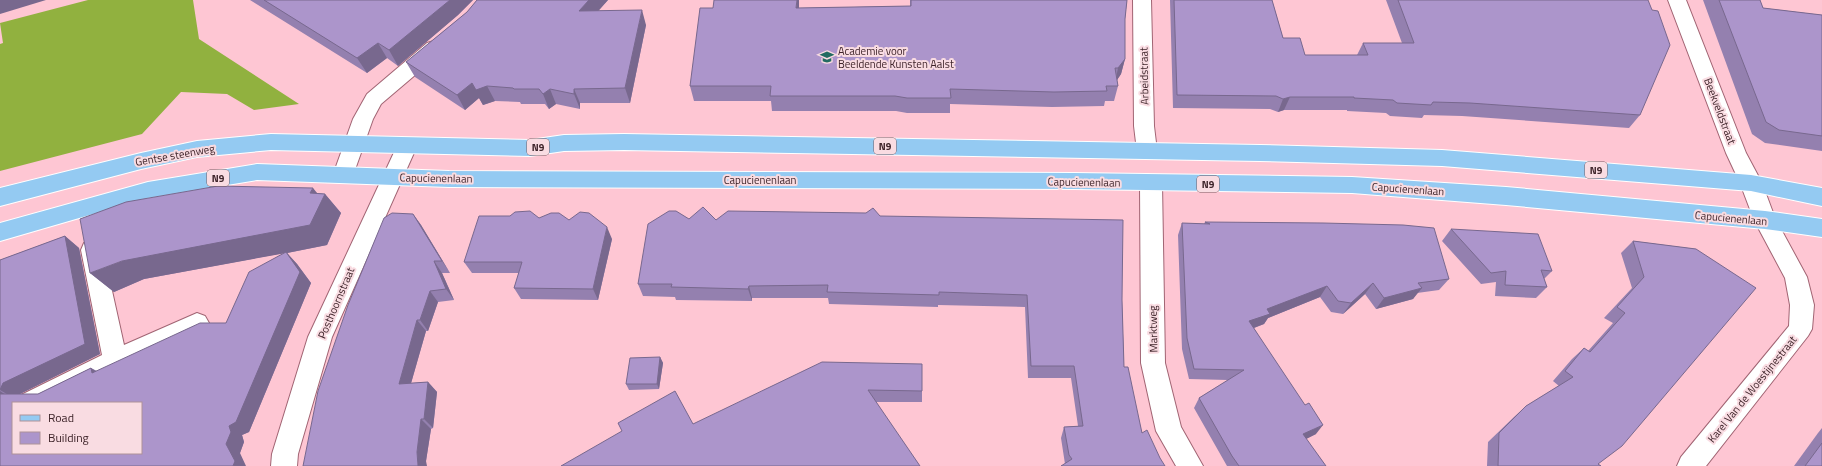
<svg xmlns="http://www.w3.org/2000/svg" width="1822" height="466" font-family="'Titillium Web',sans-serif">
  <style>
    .forest { fill: #91b13f }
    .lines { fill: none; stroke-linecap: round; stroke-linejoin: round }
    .minor-casing { stroke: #a16473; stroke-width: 2 }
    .major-casing { stroke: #fff; stroke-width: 2 }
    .minor { fill: #fff; fill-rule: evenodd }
    .major { fill: #94caf2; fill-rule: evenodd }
    .wall { fill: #9480af }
    .shaded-wall { fill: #78688e }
    .building { fill: #ac95cb; stroke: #78688e; fill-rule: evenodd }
    .labels { text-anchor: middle; stroke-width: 4; stroke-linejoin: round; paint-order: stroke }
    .shield { fill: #f9dce2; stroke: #765b61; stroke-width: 1 }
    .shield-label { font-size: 10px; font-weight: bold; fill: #3e242a }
    .poi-label { font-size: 11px; fill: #3e242a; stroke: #f9dce2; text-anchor: start }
    .street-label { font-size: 11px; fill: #3e242a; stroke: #f9dce2 }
  </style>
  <rect width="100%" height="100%" fill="#fec6d3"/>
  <!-- forest -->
  <path class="forest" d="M88,0h105l6,39 100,65 -45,6 -27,-16 -46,-2 -39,42 -142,37v-127l3,-1 -3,-20z"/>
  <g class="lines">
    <!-- minor casing -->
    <g class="minor-casing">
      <g id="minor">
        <path d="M1133,0h18l3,126 3,25 -3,6 -7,2 -7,-2 -3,-6 -3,-25z"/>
        <path d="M1668,0h18l60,153 16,30 13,35 32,59 7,28 -2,24 -4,7 -102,130h-29l4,-9 108,-131 1,-21 -5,-27 -31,-58 -14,-37 -14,-30z"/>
        <path d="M434,41l7,2 3,5 -3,5 -60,51 -8,15 -22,62 -7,2 -7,-2 -4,-6 20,-56 14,-25 60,-51z"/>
        <path d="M407,138l7,2 3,6 -85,191 -34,117 -1,12h-26l1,-12 36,-117 89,-191 3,-6z"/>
        <path d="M1151,175l8,2 3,6 3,180 16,64 22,39h-27l-20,-35 -15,-68 -1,-180 3,-6z"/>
        <path d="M92,241l8,2 3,7 21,95 73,-32 8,3 4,7 -4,7 -82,38 -69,35h-36l3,-8 81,-40 -21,-105 3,-7z"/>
      </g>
    </g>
    <!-- major casing -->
    <g class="major-casing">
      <g id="major">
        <path d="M271,134l259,6 34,-5 60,-1 636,11 182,5 309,25 71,13v18l-71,-15 -309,-25 -182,-5 -636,-11 -60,1 -34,5 -259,-6 -74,7 -56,12 -141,37v-18l141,-35 56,-12z"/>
        <path d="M257,164l192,7 625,2 278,4 154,10 259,24 57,8v18l-57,-8 -259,-24 -154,-12 -278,-4 -625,-2 -192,-7 -109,18 -148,43v-18l148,-41z"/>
      </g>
    </g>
    <!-- minor -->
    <use href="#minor" class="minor"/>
    <!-- major -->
    <use href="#major" class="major"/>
  </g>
  <!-- wall -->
  <g class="wall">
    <path d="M250,0h223l-15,15 -60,51 -11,-8 -20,15z"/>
    <path d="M477,0h131l-10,11 48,14 -16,78h-50v6l-24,-5 -7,5 -4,-5h-24l-1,-2 -25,-1 -12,4 -4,-7 -14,12 -50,-33 -9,-15 61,-50z"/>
    <path d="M910,0h217l-2,19v40l-4,15 -4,6 1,6 -4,15h-9l-1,5 -52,1 -102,-3v9h-43l-11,-2h-124l-1,-10h-77l-4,-15 109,-80v2l111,-2z"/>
    <path d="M1170,0h102l11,38 22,17h52l6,-12h39l-16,-43h262l-8,115 -11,13 -167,-12 -38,-1 -2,3 -32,-2 -4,-3 -39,-2v-1h-63l-6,2 -8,-3 -97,-1z"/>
    <path d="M1703,0h57l3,8 59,7v136l-57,-8 -13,-9z"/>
    <path d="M318,193l7,1 16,19 -14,32 -40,8 10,11 14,19 -62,149 -7,3 2,7 -4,11 -240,13v-206l65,-24 14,12 21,106 -80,40h18l53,-26 6,3 129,-48 58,-70 -140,26 -30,13 -24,-19z"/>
    <path d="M413,214l8,11 29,48h-8l12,27 -16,2 -10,29h-2l-15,52 17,-1 9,10 -4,36 -2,1 -5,32 -123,5z"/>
    <path d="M510,216l29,2 30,2 43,19 -14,61 -77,-1 -7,-11 5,-15h-47l-8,-11z"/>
    <path d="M880,216l242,84 2,67 18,66 18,25 -95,6 -4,-26 3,-11 14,-1 -7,-48h-43l-3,-71 -87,-2v2l-109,-3 -1,-6h-76v3l-76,-1 -1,-3 -32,-1 -5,-12 51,-65 27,1z"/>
    <path d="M1205,222l244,57 -10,11 -22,3 -4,6 -37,10 -11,-15 -22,20 -12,-2 -11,-15 -52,21 -4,6 -10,4 62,106 -10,5 20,27h-99l-33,-58 5,-10 29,-18 -39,-1 -7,-30 -4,-114 4,-12 22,1z"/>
    <path d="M1451,229l101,42 -8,8 3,8 -11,11 -41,-2 1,-14 -15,2 -39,-43z"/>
    <path d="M1633,241l63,8 -98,215 3,2h-114l1,-24 27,-26 11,-10 33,-20 -6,-5 19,-22 12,-11 4,3 25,-28 -9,-5 28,-30 -11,-35z"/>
    <path d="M660,357l3,6 -4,26 -30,1 -3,-6z"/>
    <path d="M922,364v38h-46l-183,22z"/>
    <path d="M1822,428v38h-28l24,-33z"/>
  </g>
  <!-- shaded-wall -->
  <g class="shaded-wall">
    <path d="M0,0h46l-46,14z"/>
    <path d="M450,0h23l-15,15 -60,51 -9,-16z"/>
    <path d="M589,0h19l-23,26 -6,-15z"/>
    <path d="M797,0h2v6l-1,17 -2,-15z"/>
    <path d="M642,10l4,15 -16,78 -5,-15z"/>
    <path d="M378,43l9,15 -20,15 -10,-15z"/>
    <path d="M1125,59l-4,15 -6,9 3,-15z"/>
    <path d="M472,83l15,3 8,15 -12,4 -4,-7 -14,12 -8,-15z"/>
    <path d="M550,89l6,15 -7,5 -6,-15z"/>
    <path d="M574,89l6,14v6l-6,-15z"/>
    <path d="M1290,97l-6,13 -6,2 5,-13z"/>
    <path d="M313,188l9,11 3,-5 16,19 -14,32 -40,8 10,11 14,19 -62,149 -7,3 2,7 -4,11 6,13h-13l-7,-22 3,-18 57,-173 -142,26 -30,13 -24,-19 32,-12 188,-68z"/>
    <path d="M413,214l8,11 29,48 -8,-12z"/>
    <path d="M607,227l5,12 -14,61 -5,-11z"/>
    <path d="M65,236l14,12 21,106 -80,40 -3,6 -17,-10z"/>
    <path d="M434,261l8,12 12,27 -8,-11z"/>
    <path d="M1373,283l-8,11 -22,20 8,-11z"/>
    <path d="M749,286l3,12v3l-4,-12z"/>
    <path d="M1327,286l-7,11 -52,21 -4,6 -21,8 6,-11 18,-12z"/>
    <path d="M1422,288l-9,11 -37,10 8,-11z"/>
    <path d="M430,291l8,11 -10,29 -8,-11z"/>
    <path d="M417,320l9,11 -18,63 -9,-10z"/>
    <path d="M660,357l3,6 -4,26 -2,-5z"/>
    <path d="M91,368l15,10 -14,-5z"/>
    <path d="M428,382l9,10 -4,36 -9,-9z"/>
    <path d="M0,391l12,8 -12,4z"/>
    <path d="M421,419l10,10 -5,32 1,5h-9l-1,-14z"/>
    <path d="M1323,425l-7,9 -20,10 7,-10z"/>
  </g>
  <!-- building -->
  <g class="building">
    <path d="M264,0h186l-61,50 -11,-7 -21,15z"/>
    <path d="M477,0h112l-10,11 63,-1 -17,78 -51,1v5l-24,-5 -7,5 -4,-5h-25l-1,-1 -26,-2 -11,4 -4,-7 -15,12 -51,-33 61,-50z"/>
    <path d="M714,0h83l-1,8 115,-2v-6h216l-2,19v40l-7,9h-3l3,18h-12l1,5 -53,1 -104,-3 1,9h-44l-12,-2h-125l1,-10h-81l10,-78h13z"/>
    <path d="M1174,0h98l11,38h17l5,17h63l-5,-12h51l-16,-43h250l4,10 6,1 12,34 -30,70 -170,-12 -37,-1 -2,3 -34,-2 -4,-3 -39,-2v-1h-64l-7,2 -7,-3 -99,-1z"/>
    <path d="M1719,0h41l3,8 59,7v121l-43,-6 -13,-8z"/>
    <path d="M218,186l95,2 -3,5 15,1 -15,31 -188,36 -32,12 -10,-54 46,-17z"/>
    <path d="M703,207l13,13 12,-9 138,2 7,-5 7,8 243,4 -1,80 2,67h4l14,66 5,-3 13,28 5,8h-104l11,-7 -3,-4 -5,-28 19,-1 -9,-60h-43l-4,-71 -88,-3v3l-112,-3 1,-7 -79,1 -1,3 -77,-2 1,-3h-34l10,-60 21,-13h7l13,8z"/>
    <path d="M530,211l9,7 12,-5h8l10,7 11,-8 9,1 18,14 -14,62 -79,-1 8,-26h-58l15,-46h31l5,-4z"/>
    <path d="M392,213l21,1 29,47h-8l12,28 -16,2 -10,29h-3l-18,64 29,-2 -4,37h-3l-4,33 1,14h-115l15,-75 30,-86 36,-87z"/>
    <path d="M1205,222l118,1 80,2 31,3 15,51 -31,4 4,5 -38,10 -11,-15 -22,20 -13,-2 -11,-15 -60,23 3,5 -21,7 56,84 4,-2 14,22 -20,9 23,32h-87l-7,-10 -33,-58 45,-28 -50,-1 -7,-31 -5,-115 28,1z"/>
    <path d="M1451,229l87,5 14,37 -11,-1 6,17 -42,-2 1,-14 -15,2z"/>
    <path d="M65,236l20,108 -82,39 -3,7v-130z"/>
    <path d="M1633,241l63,8 60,39 -134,158 -24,18 3,2h-103l1,-33 27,-27 47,-29 -8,-6 19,-23 6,4 35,-39 -8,-6 27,-30z"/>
    <path d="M286,252l14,20 -64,150 -7,4 2,6 -5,12 9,17 -2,5h-233v-72h38l53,-26 1,5 108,-50h26l23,-51zM13,403h128v50h-128z"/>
    <path d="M660,357l-3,27h-31l4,-26z"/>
    <path d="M822,362l100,2v27l-54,-1 52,76h-359l61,-35 -4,-8 57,-32 18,33z"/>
    <path d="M1822,443v23h-17z"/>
  </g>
  <!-- icons -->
  <defs>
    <g id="school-bare" transform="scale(1.08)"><path d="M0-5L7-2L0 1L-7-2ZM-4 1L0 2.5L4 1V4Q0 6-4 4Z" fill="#236b62" stroke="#f9dce2" stroke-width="2.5" paint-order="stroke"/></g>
  </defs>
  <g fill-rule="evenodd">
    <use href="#school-bare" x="827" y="57"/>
  </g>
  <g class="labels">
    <!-- shield labels -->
    <g class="shield">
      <rect x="874" y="138" width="22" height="16" rx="3"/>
      <rect x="527" y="139" width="22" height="16" rx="3"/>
      <rect x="1585" y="162" width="22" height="16" rx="3"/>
      <rect x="207" y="170" width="22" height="16" rx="3"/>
      <rect x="1197" y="176" width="22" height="16" rx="3"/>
    </g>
    <g class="shield-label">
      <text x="885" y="150">N9</text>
      <text x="538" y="151">N9</text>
      <text x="1596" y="174">N9</text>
      <text x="218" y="182">N9</text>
      <text x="1208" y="188">N9</text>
    </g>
    <!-- poi labels -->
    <g class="poi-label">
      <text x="838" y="55">Academie voor<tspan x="838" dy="13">Beeldende Kunsten Aalst</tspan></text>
    </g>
    <!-- street labels -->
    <g class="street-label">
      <text transform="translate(1144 76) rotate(-91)" y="4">Arbeidstraat</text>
      <text transform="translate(1720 111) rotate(69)" y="4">Beekveldstraat</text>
      <text transform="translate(175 155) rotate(-10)" y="4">Gentse steenweg</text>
      <text transform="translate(436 178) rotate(1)" y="4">Capucienenlaan</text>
      <text x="760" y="184">Capucienenlaan</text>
      <text transform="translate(1084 182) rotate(1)" y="4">Capucienenlaan</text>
      <text transform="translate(1408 189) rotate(4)" y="4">Capucienenlaan</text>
      <text transform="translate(1731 218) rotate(5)" y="4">Capucienenlaan</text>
      <text transform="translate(336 303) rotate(-67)" y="4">Posthoornstraat</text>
      <text transform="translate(1153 329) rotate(-91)" y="4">Marktweg</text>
      <text transform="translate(1752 389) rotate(-51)" y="4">Karel Van de Woestijnestraat</text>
    </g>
  </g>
  <!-- legend -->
  <rect x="12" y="402" width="130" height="52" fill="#f9dce2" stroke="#ae9298"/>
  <rect x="20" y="415" width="20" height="6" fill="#94caf2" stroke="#ae9298"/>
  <text x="48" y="422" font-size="12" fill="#3e242a">Road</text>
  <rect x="20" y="432" width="20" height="12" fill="#ac95cb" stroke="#ae9298"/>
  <text x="48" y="442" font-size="12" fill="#3e242a">Building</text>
</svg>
